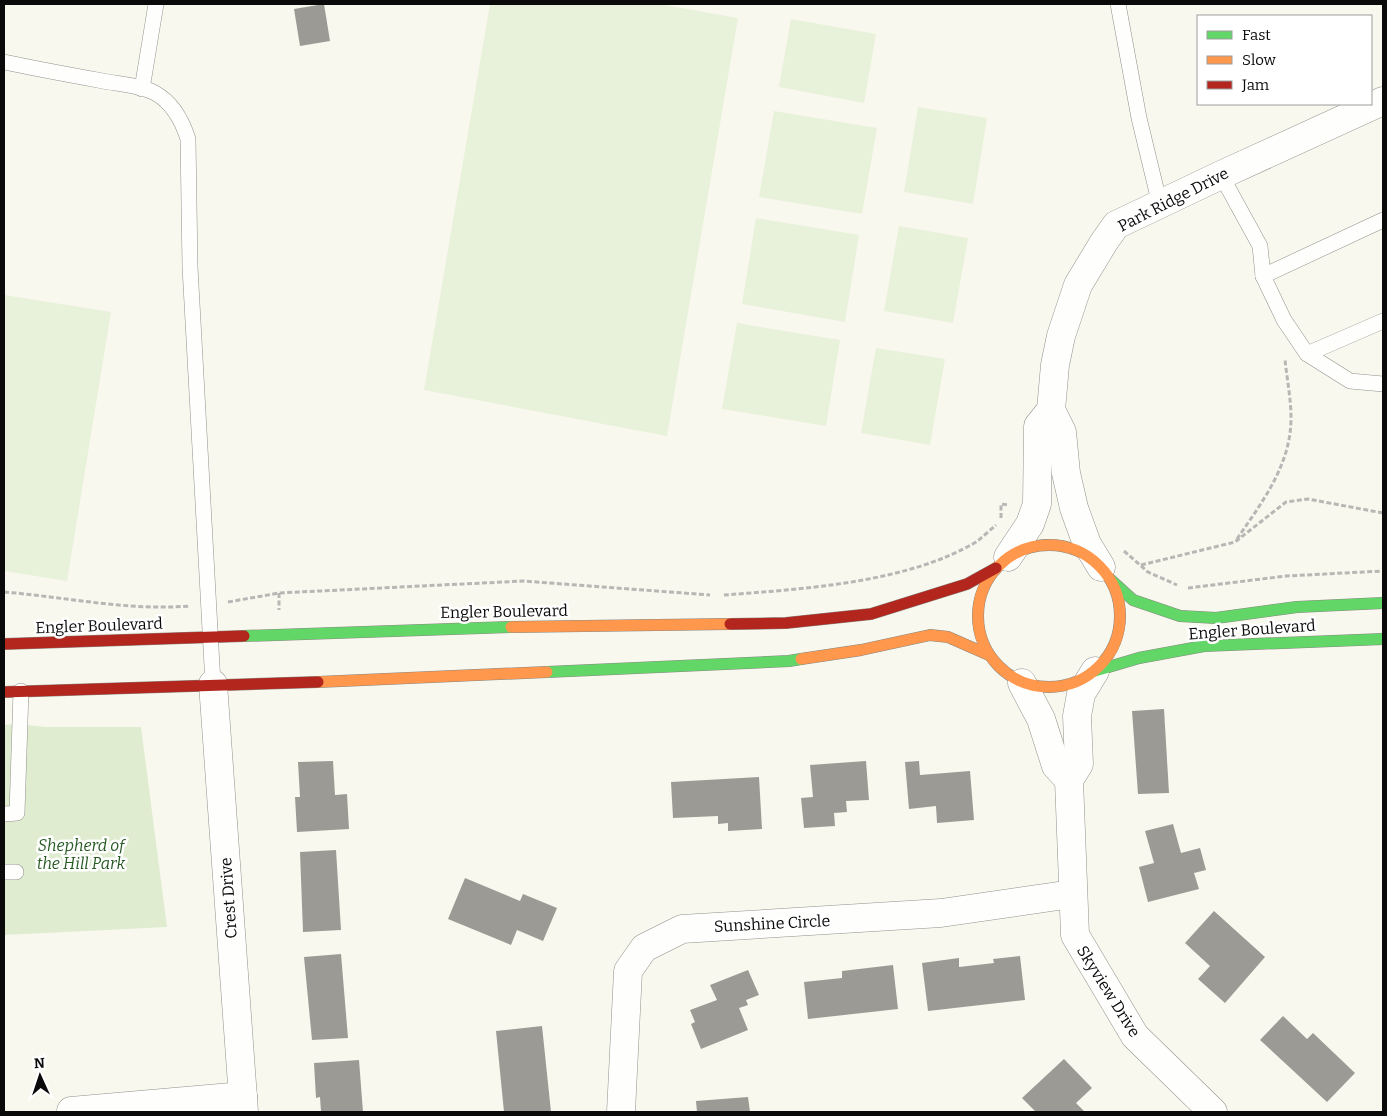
<svg xmlns="http://www.w3.org/2000/svg" width="1387" height="1116" font-family="Bitter,serif">
  <style>
    .green { fill: #dfecd0 }
    .pitch { fill: #e8f1da }
    .building { fill: #9c9a94 }
    .lines { fill: none; stroke-linecap: round; stroke-linejoin: round }
    .lane-casing { stroke: #92918d; stroke-width: 16 }
    .street-casing { stroke: #92918d; stroke-width: 29 }
    .fast-casing { stroke: #888883; stroke-width: 12 }
    .slow-casing { stroke: #888883; stroke-width: 12 }
    .jam-casing { stroke: #888883; stroke-width: 12 }
    .path { stroke: #b7b7b5; stroke-width: 3; stroke-dasharray: 5 2.5; stroke-linecap: butt }
    .lane { stroke: #fefefc; stroke-width: 15 }
    .street { stroke: #fefefc; stroke-width: 28 }
    .fast { stroke: #63d668; stroke-width: 11 }
    .slow { stroke: #ff974d; stroke-width: 11 }
    .jam { stroke: #b3261e; stroke-width: 11 }
    .labels { text-anchor: middle; stroke-width: 5; stroke-linejoin: round; paint-order: stroke }
    .street-label { font-size: 16px; fill: #0a0a0a; stroke: #fff }
    .park-label { font-size: 16px; font-style: italic; fill: #275a23; stroke: #fff }
  </style>
  <rect width="100%" height="100%" fill="#f9f8ee"/>
  <!-- green -->
  <path class="green" d="M14,724l33,3h94l26,200 -163,8v-210z"/>
  <!-- pitch -->
  <g class="pitch">
    <path d="M490,4h169l79,14 -71,418 -243,-46z"/>
    <path d="M791,19l85,15 -12,69 -85,-16z"/>
    <path d="M918,107l69,11 -14,86 -69,-12z"/>
    <path d="M774,111l103,17 -15,86 -103,-17z"/>
    <path d="M756,218l103,17 -14,87 -103,-18z"/>
    <path d="M899,226l69,12 -15,85 -69,-12z"/>
    <path d="M4,295l107,17 -44,269 -63,-10z"/>
    <path d="M737,323l103,17 -14,86 -104,-17z"/>
    <path d="M876,348l69,11 -15,86 -69,-12z"/>
  </g>
  <!-- building -->
  <g class="building">
    <path d="M324,4l6,37 -30,5 -6,-37z"/>
    <path d="M1164,709l5,84 -31,1 -6,-83z"/>
    <path d="M333,761l2,34 12,-1 2,35 -52,3 -2,-35h5l-2,-35z"/>
    <path d="M866,761l3,39 -23,1 1,11 -13,1 1,13 -31,2 -3,-30 12,-1 -3,-32z"/>
    <path d="M919,761l1,14 50,-4 4,49 -37,3 -1,-17 -27,3 -4,-47z"/>
    <path d="M759,777l3,52 -34,2v-8l-10,1v-8l-45,2 -2,-36z"/>
    <path d="M1173,824l8,29 19,-5 6,22 -12,3 5,16 -51,13 -9,-35 15,-4 -9,-32z"/>
    <path d="M336,850l5,80 -38,2 -3,-80z"/>
    <path d="M465,878l55,23 3,-7 34,14 -14,33 -26,-11 -6,15 -63,-26z"/>
    <path d="M1214,911l51,46 -40,46 -27,-24 12,-13 -25,-23z"/>
    <path d="M341,954l7,84 -36,2 -8,-83z"/>
    <path d="M1020,956l5,44 -97,11 -6,-48 37,-5v9l35,-4 -1,-4z"/>
    <path d="M893,965l5,44 -90,10 -4,-37 38,-4v-7z"/>
    <path d="M748,970l11,25 -13,5 2,5 -9,3 9,22 -47,19 -10,-25 4,-2 -5,-12 27,-10 -7,-15z"/>
    <path d="M1283,1016l24,23 6,-6 42,40 -28,29 -67,-62z"/>
    <path d="M542,1026l9,86h-47l-8,-81z"/>
    <path d="M1064,1059l28,29 -16,15 9,9h-49l-14,-14z"/>
    <path d="M359,1060l4,52h-42l-1,-15 -4,1 -2,-35z"/>
    <path d="M748,1097l2,15h-53l-1,-11z"/>
  </g>
  <g class="lines">
    <!-- lane casing -->
    <g class="lane-casing">
      <g id="lane">
        <path d="M1118,4l21,114 21,87"/>
        <path d="M4,62c33,7 66,13 99,19 16,3 37,4 52,12 18,10 27,27 33,46l2,128 23,417"/>
        <path d="M142,89l14,-85"/>
        <path d="M1221,175l39,71 3,30 21,44 23,34 76,-33"/>
        <path d="M1263,276l120,-56"/>
        <path d="M1307,354l43,27 33,3"/>
        <path d="M4,814l13,-1 4,-122"/>
        <path d="M4,872h12"/>
      </g>
    </g>
    <!-- street casing -->
    <g class="street-casing">
      <g id="street">
        <path d="M1008,557l22,-33 7,-20 1,-78 13,-16"/>
        <path d="M1101,567l-14,-23 -13,-36 -8,-35 -4,-41 -11,-22 4,-45 6,-29 17,-51 26,-43 12,-17 105,-50 162,-74"/>
        <path d="M1095,671l-14,23 -4,22 2,48 -10,16 6,155 60,101 78,76"/>
        <path d="M1022,683l19,36 15,47 13,14"/>
        <path d="M213,684l31,428"/>
        <path d="M71,1111l172,-15"/>
        <path d="M621,1112l7,-141 16,-23 38,-19 259,-16 131,-19"/>
      </g>
    </g>
    <!-- fast casing -->
    <g class="fast-casing">
      <g id="fast">
        <path d="M1111,580l22,20 47,16 36,2 81,-11 86,-4"/>
        <path d="M244,636l267,-9"/>
        <path d="M1095,671l44,-13 65,-12 179,-7"/>
        <path d="M547,672l242,-11 12,-2"/>
      </g>
    </g>
    <!-- slow casing -->
    <g class="slow-casing">
      <g id="slow">
        <circle cx="1049" cy="616" r="71"/>
        <path d="M511,627l219,-3"/>
        <path d="M801,659l60,-9 69,-15 18,2 41,18"/>
        <path d="M318,682l229,-10"/>
      </g>
    </g>
    <!-- jam casing -->
    <g class="jam-casing">
      <g id="jam">
        <path d="M730,624l56,-1 85,-9 96,-30 29,-16"/>
        <path d="M4,644l240,-8"/>
        <path d="M4,692l314,-10"/>
      </g>
    </g>
    <!-- path -->
    <g class="path">
      <path d="M1001,518v-14l8,1"/>
      <path d="M1237,539c25,-37 54,-74 54,-121 0,-19 -4,-39 -6,-58"/>
      <path d="M1124,551l24,21 29,13"/>
      <path d="M1141,565l94,-23 51,-40 22,-3 75,14"/>
      <path d="M1188,588l98,-12 97,-5"/>
      <path d="M4,592c62,5 123,19 186,14"/>
      <path d="M279,593v17"/>
      <path d="M724,595c79,-6 183,-12 252,-53 7,-5 14,-12 20,-17"/>
      <path d="M228,602l51,-9 244,-12 187,14"/>
    </g>
    <!-- lane -->
    <use href="#lane" class="lane"/>
    <!-- street -->
    <use href="#street" class="street"/>
    <!-- fast -->
    <use href="#fast" class="fast"/>
    <!-- slow -->
    <use href="#slow" class="slow"/>
    <!-- jam -->
    <use href="#jam" class="jam"/>
  </g>
  <g class="labels">
    <!-- street labels -->
    <g class="street-label">
      <text transform="translate(1173 199) rotate(-27)" y="6">Park Ridge Drive</text>
      <text transform="translate(504 611) rotate(-1)" y="6">Engler Boulevard</text>
      <text transform="translate(99 625) rotate(-2)" y="6">Engler Boulevard</text>
      <text transform="translate(1252 629) rotate(-4)" y="6">Engler Boulevard</text>
      <text transform="translate(228 898) rotate(-94)" y="6">Crest Drive</text>
      <text transform="translate(772 923) rotate(-3)" y="6">Sunshine Circle</text>
      <text transform="translate(1109 991) rotate(58)" y="6">Skyview Drive</text>
    </g>
    <!-- park labels -->
    <g class="park-label">
      <text x="81" y="851">Shepherd of<tspan x="81" dy="18">the Hill Park</tspan></text>
    </g>
  </g>
  <!-- border -->
  <rect width="1387" height="1116" fill="none" stroke="#0a0a0a" stroke-width="10"/>
  <!-- legend -->
  <rect x="1197" y="15" width="175" height="90" fill="#ffffff" stroke="#9d9d9d"/>
  <rect x="1207" y="31" width="25" height="8" fill="#63d668" stroke="#9d9d9d"/>
  <text x="1242" y="40" font-size="15" fill="#0a0a0a">Fast</text>
  <rect x="1207" y="56" width="25" height="8" fill="#ff974d" stroke="#9d9d9d"/>
  <text x="1242" y="65" font-size="15" fill="#0a0a0a">Slow</text>
  <rect x="1207" y="81" width="25" height="8" fill="#b3261e" stroke="#9d9d9d"/>
  <text x="1242" y="90" font-size="15" fill="#0a0a0a">Jam</text>
  <!-- north arrow -->
  <g transform="translate(40 1076) rotate(357)" stroke="#ffffff" stroke-width="4" paint-order="stroke">
  <path d="M0-4L9 19L0 12L-9 19Z" fill="#0a0a0a"/>
  <text y="-8" font-size="14" font-weight="bold" text-anchor="middle" fill="#0a0a0a">N</text>
  </g>
</svg>
